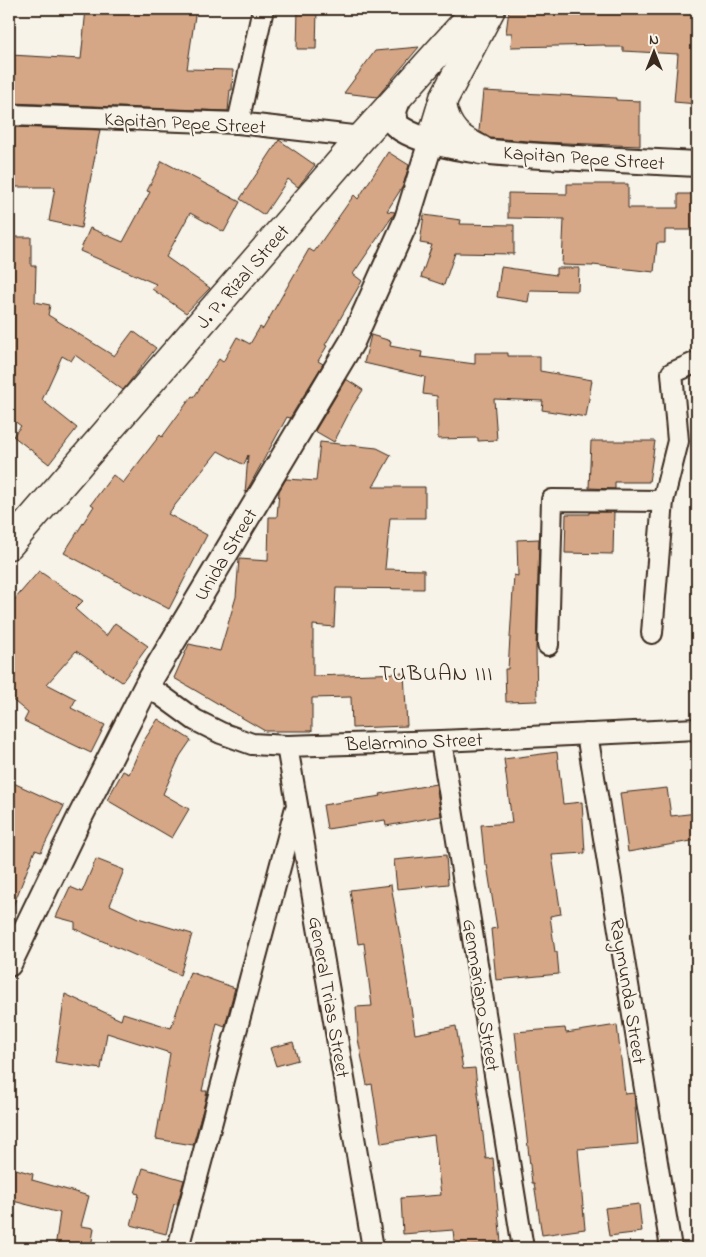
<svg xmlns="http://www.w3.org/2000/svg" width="706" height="1257" font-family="'Indie Flower',sans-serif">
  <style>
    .building { fill: #d5a786; stroke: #3b2a1e }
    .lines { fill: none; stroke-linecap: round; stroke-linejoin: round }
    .minor-casing { stroke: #3b2a1e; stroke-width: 24 }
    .tertiary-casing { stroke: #3b2a1e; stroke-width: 28 }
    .secondary-casing { stroke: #3b2a1e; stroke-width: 31 }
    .minor { stroke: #f7f3e8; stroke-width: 20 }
    .tertiary { stroke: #f7f3e8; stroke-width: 24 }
    .secondary { stroke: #f7f3e8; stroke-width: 28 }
    .labels { text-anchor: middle; stroke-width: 4.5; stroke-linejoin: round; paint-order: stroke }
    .street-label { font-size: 20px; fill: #3b2a1e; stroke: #f7f3e8 }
    .quarter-label { font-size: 22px; letter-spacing: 1px; fill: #3b2a1e; stroke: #f7f3e8 }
  </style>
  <rect width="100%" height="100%" fill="#f7f3e8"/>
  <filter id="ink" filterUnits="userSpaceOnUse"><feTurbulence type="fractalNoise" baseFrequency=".02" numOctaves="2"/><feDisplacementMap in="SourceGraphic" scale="10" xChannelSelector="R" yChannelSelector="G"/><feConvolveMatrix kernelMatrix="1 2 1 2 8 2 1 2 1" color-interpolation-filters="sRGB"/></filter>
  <g filter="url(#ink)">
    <!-- building -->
    <g class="building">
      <path d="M86,9h110l-9,60 46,1 -1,20h-2l-2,21 -218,-8 1,-48 70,4z"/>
      <path d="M298,9h19l-1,40h-19z"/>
      <path d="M509,9h25l42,5v-5h121v95l-23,-2 4,-48 -55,-3v-4h-18v-2l-94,2 1,-14h-6z"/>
      <path d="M419,47l-42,50 -33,-4 31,-42z"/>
      <path d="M483,91l133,7v2l24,1v45l-100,-4 -50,-4 -11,-7z"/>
      <path d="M12,127l88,3 -19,98 -32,-7 6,-34h-43z"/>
      <path d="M279,140l36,25 -17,22 -10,-8 -24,36 -24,-16z"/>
      <path d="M388,152l21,13 -6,21 -16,25 8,1 -1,2 -41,60 9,7 -37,64 2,1 -9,15 5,3 -33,54 -3,-1 -42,77 3,-39 -4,10 -26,-14 -50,63 39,21 -38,74 -105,-56 30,-47 -3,-2 22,-29 10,8 37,-48 2,2 30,-41 2,1 25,-38 4,3 14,-25 13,7 10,-17 3,2 46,-80 5,3 40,-57 4,4z"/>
      <path d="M162,161l78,41 -16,30 -34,-19 -24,44 44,31 -24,25 -34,-24 4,-5 -76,-33 10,-23 33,14 27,-50 -3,-1z"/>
      <path d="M567,184h61v24h50v-14h19v36h-32v13h-8l-3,29 -61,-7v1l-31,-1 2,-46 -56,-1v-25l59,1z"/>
      <path d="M424,215l37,5 -1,4 54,1v29l-59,-1 -11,32 -23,-8 11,-32 -12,-2z"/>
      <path d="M9,237h22v29h5l-1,36 15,3 -2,10 66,41 19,-25 23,17 -33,42 -48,-35 -4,6 -9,-5 -20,44 35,28 -28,36 -36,-28 8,-10 -12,-9v-55l4,-49 -4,-1z"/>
      <path d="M501,267l55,8v-7h23l-1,23 -48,-1 -2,12 -31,-5z"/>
      <path d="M371,335l20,6 -1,5 32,6 -1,5 54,7v-11h33v3h32v15l52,9 -6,37 -44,-7 1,-9 -49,-2 3,41 -19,1v-3l-40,1 -1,-43 -14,-2 2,-17 -61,-14z"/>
      <path d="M346,379l17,11 -10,15 -19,37 -19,-11z"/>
      <path d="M591,441h64l-6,41h-34v7l-26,-1z"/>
      <path d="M320,442l57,6 14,7 -18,32h52v31h-35l-5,51 39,1v19l-88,-1 -2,39 -21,-2v51l91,-3 3,53 -55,2 -1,-31 -39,1v33h-47l-91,-53 15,-34 31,7 16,-54 3,-38 29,2 1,-44h8l2,-26 7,-12 30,2z"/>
      <path d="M589,512h25l-1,42 -48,-1 1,-39h23z"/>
      <path d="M539,539l-3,110 1,52 -31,1 -1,-33h3l6,-94 4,1 -1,-36z"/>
      <path d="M39,571l44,30 -8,8 31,27 9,-13 33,23 -26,36 -46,-31 -29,33 29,15 -5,9 34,17 -14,28 -67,-32 4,-8 -19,-16v-91z"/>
      <path d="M158,719l33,21 -11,16 -17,38 26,15 -17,29 -65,-38 16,-29 6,3 14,-32z"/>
      <path d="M557,752l6,52 19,-2 3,51 -33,2 9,59 -11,2 5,36h2l2,22 -63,6 -5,-51 6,-1 -10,-63h-2l-4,-40 31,-2 -8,-64z"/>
      <path d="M9,781l55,25 -23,46 -6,-2 -25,64 -1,-1z"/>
      <path d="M436,784l5,32 -55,10 -1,-6 -58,9 -4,-24 58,-9 -1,-2z"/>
      <path d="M667,788l4,28 26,-3v27l-69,12 -8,-59z"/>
      <path d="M446,855l2,29 -51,5 -3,-29z"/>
      <path d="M96,859l28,11 -14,35 28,13 54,16 -12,41 -105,-46v-7l-19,-5 14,-30 12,5z"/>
      <path d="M391,885l12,69 12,80 41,-8 7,43 12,-1 11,91 7,-1 8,85 -46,5 -2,-18 -50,4 -2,-36 40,-3 -7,-60 -53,8 -9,-59 -5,1 -9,-46 -2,-32 16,-1 -8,-63 -6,1 -8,-54z"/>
      <path d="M190,972l45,16 -10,38 -8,-3 -15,68h5l-2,11 -12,43 -37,-6 14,-86 -63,-20 -6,36 -46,-7 10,-68 56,26 2,-7 48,15z"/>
      <path d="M617,1025l8,69 9,-1 4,51 -60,5 7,80 -43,6 -8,-52h-2l-17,-151 50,-4 1,5z"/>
      <path d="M293,1042l5,18 -22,6 -6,-18z"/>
      <path d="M9,1167l24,7 -1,6 57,16 -8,30 13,2 -3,20h-36l5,-35 -51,-13z"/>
      <path d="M143,1168l41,12 -7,25 -3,-1 -8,30 -35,-9 8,-31 -4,-1z"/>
      <path d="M639,1204l3,28 -33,4 -4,-28z"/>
    </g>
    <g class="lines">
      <!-- minor casing -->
      <g class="minor-casing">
        <g id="minor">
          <path d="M9,115l229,8 124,14"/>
          <path d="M238,123l25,-114"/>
          <path d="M652,633l11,-132 15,-60 -6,-68 25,-11"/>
          <path d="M548,645l4,-145 111,1"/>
          <path d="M147,685l48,35 26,13 31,11 35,2 154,-5 256,-12"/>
          <path d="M587,734l84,514"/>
          <path d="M441,741l82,507"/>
          <path d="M287,746l86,502"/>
          <path d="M178,1248l117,-437"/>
        </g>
      </g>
      <!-- tertiary casing -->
      <g class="tertiary-casing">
        <g id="tertiary">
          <path d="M400,95l-6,16 2,14c36,29 136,30 183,33 39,2 79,4 118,6"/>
          <path d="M9,964l71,-147 67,-132 205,-343 55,-123 24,-78"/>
        </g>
      </g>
      <!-- secondary casing -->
      <g class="secondary-casing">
        <g id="secondary">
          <path d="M442,105c5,26 17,34 39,45"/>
          <path d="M431,141l13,-43 47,-89"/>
          <path d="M9,545l353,-408 115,-128"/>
        </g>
      </g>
      <!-- minor -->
      <use href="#minor" class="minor"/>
      <!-- tertiary -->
      <use href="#tertiary" class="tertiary"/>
      <!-- secondary -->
      <use href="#secondary" class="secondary"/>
    </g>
  </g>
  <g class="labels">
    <!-- street labels -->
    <g class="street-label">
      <text transform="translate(185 122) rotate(3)" y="7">Kapitan Pepe Street</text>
      <text transform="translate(584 157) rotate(4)" y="7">Kapitan Pepe Street</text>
      <text transform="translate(242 276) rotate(-49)" y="7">J. P. Rizal Street</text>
      <text transform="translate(225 554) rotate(-59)" y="7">Unida Street</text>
      <text transform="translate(414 741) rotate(-2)" y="7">Belarmino Street</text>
      <text transform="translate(629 991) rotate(81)" y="7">Raymunda Street</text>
      <text transform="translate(482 995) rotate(81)" y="7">Genmariano Street</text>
      <text transform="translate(330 997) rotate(80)" y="7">General Trias Street</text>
    </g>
    <!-- quarter labels -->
    <g class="quarter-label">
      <text x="436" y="680">TUBUAN III</text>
    </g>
  </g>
  <!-- margin -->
  <rect width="706" height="1257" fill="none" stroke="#f7f3e8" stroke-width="30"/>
  <rect x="15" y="15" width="676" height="1227" fill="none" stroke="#3b2a1e" stroke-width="2" filter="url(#ink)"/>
  <!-- north arrow -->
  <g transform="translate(654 52)" stroke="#f7f3e8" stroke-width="4" paint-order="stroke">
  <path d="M0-4L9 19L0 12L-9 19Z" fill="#3b2a1e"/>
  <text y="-8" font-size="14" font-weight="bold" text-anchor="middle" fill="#3b2a1e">N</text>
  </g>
</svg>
